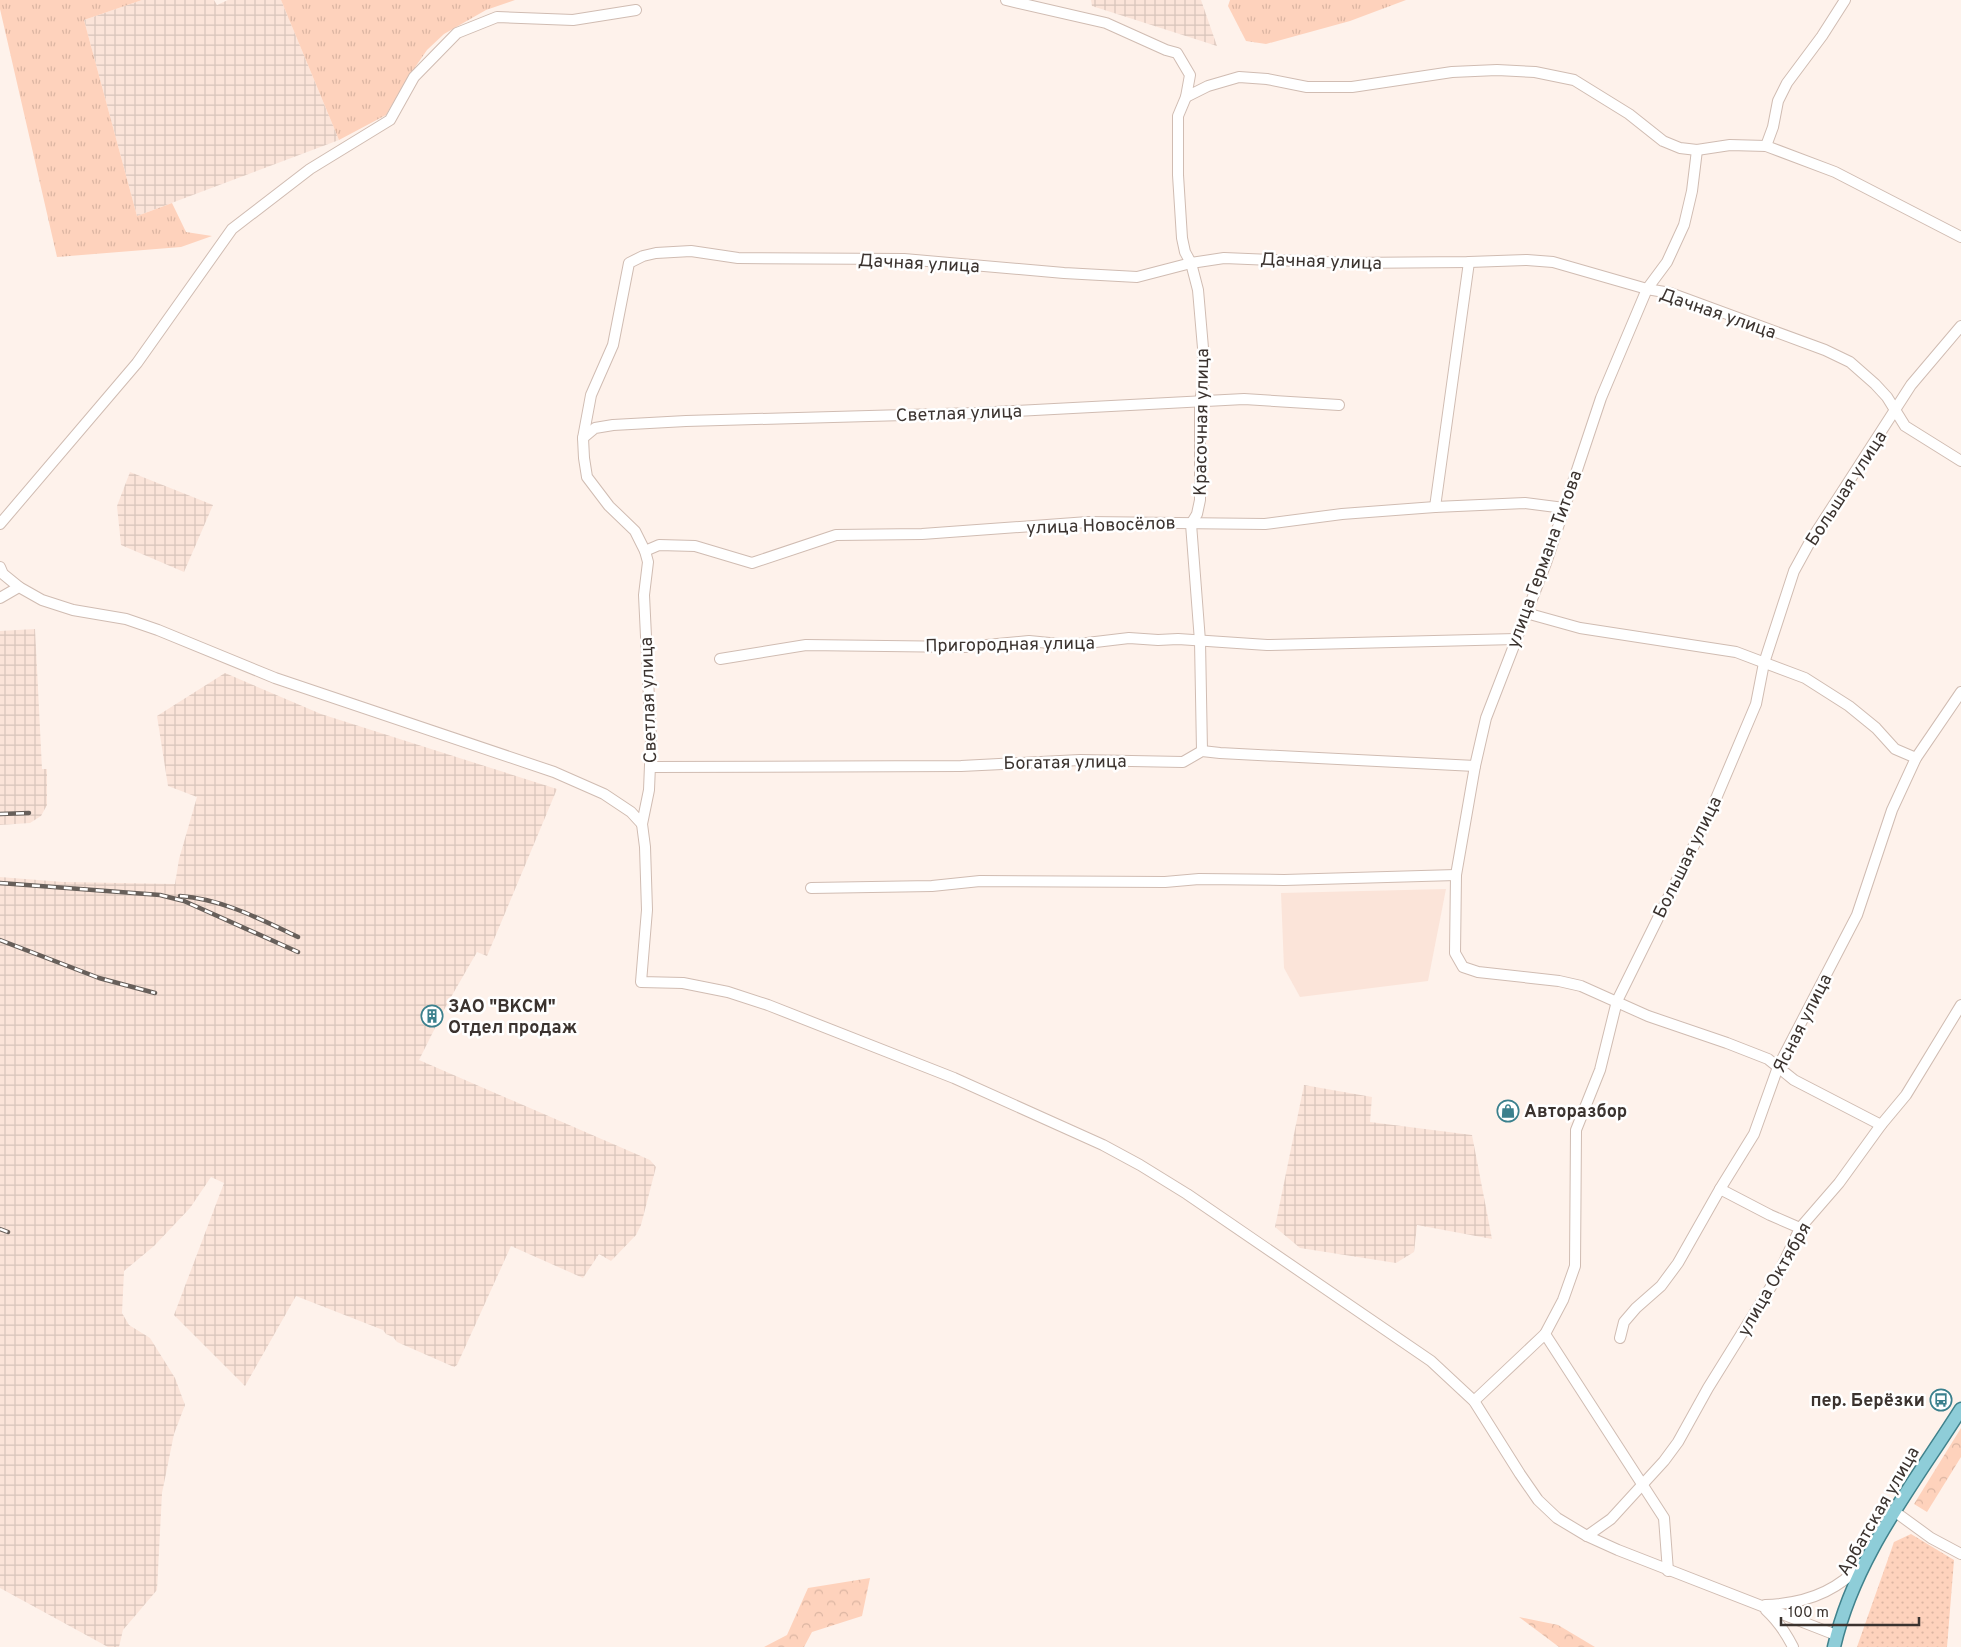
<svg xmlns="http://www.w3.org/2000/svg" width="1961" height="1647" font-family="Overpass,sans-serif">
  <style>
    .built { fill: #fbe4d9 }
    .industrial { fill: url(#industrial-grid) }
    .grass { fill: url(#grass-tufts) }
    .forest { fill: url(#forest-crowns) }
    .park { fill: url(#park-dots) }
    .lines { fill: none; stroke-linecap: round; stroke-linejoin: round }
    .minor-casing { stroke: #d0bcb2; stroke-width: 12 }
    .major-casing { stroke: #40828c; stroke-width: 15 }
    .minor { stroke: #fff; stroke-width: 10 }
    .major { stroke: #8ecdd8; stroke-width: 12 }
    .rail-casing { stroke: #675f5a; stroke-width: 4.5 }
    .rail { stroke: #fff; stroke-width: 2.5; stroke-dasharray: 8; stroke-linecap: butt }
    .labels { text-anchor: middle; stroke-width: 5; stroke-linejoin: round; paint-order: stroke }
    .street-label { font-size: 18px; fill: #3b332f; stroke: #fff }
    .poi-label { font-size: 18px; font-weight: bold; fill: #3b332f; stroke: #fff; text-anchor: start }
  </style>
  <defs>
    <pattern id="industrial-grid" width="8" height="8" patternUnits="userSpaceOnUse" patternTransform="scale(1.25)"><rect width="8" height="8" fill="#fbe4d9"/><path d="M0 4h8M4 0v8" fill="none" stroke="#d8c4bb"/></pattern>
    <pattern id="grass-tufts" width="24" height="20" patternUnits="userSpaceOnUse" patternTransform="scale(1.25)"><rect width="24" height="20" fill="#fed2bc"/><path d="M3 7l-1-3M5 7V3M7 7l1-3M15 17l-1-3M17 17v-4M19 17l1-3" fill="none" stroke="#dbb5a2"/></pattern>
    <pattern id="forest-crowns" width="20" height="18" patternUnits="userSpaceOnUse" patternTransform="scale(1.25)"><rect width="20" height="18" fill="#fed2bc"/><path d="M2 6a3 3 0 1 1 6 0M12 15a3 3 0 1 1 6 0" fill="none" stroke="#dbb5a2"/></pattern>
    <pattern id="park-dots" width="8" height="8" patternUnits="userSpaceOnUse" patternTransform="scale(1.25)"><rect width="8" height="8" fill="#fed2bc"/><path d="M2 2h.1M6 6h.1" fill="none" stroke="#dbb5a2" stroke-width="1.8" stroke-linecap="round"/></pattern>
  </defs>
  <rect width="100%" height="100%" fill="#fef2eb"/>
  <!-- built -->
  <path class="built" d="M1446,889l-18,92 -128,16 -16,-29 -3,-75z"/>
  <!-- industrial -->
  <g class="industrial">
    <path d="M142,0h72l3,5 11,-5h53l58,140 -202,76 -53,-196z"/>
    <path d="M1091,0h110l16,46 -125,-40z"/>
    <path d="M130,472l83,33 -29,67 -63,-27 -4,-39z"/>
    <path d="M35,629l7,140h5v36l-6,11 -11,7 -30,2v-194z"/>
    <path d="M225,673l96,41 236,75 -70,167 -10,-4 -30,52 -28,56 231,100 6,7 -15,58 -5,10 -25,26 -12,-7 -16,24 -72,-32 -54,119 -3,2 -57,-25 -4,-5 -7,-3 -3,-4 -87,-34 -51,90 -71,-71 50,-132 -13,-6 -21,31 -36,38 -30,25 -2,42 7,12 21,13 25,40 10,27 -11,29 -12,59 -5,97 -34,40 -4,17h-11l-108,-59v-711l63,5 112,2 4,-25 18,-62 -29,-11 -11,-70z"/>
    <path d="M1304,1085l68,12 -2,25 102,13 20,104 -75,-14 -3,27 -18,11 -96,-15 -25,-21z"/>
  </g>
  <!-- grass -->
  <g class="grass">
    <path d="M0,0h142l-58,20 53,196 35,-13 14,29 26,4 -31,11 -124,10 -57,-248z"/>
    <path d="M281,0h234l-29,10 -42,24 -17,16 -20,29 -21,36 -47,25z"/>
    <path d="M1230,0h176l-56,21 -84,23 -20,-3 -18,-35z"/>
  </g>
  <!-- forest -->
  <g class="forest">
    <path d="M1961,1428v29l-34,55 -13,-8z"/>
    <path d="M870,1578l-8,38 -50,16 -8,15h-40l23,-12 21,-47z"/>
    <path d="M1519,1617l39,8 37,22h-36z"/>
  </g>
  <!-- park -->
  <path class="park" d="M1911,1534l43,26 -7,87h-90l37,-105z"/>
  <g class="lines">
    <!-- minor casing -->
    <g class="minor-casing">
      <g id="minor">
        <path d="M1006,0l100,23 60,27 11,3 13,22 -4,22 22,-11 31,-9 28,2 40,8h45l100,-15 45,-2 38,2 39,8 55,34 34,27 17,7 17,2 33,-5 36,1 69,26 126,65"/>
        <path d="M1186,97l-8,19v59l4,63 3,14 6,11 7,27 5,58v36l-3,18v98l-3,14 -6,10 9,117 2,110"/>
        <path d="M1766,146l7,-19 5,-26 9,-18 35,-47 23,-36"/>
        <path d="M1697,150l-5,41 -8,34 -17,37 -20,27 -46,109 -55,165 -60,155 -11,48 -19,109 -1,78 8,14 15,5 81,9 22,5 67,30 79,27 41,16 26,21 87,45"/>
        <path d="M583,438l12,-10 18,-3 73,-4 290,-8 268,-14 95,6"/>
        <path d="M1435,507l34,-245"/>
        <path d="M0,524l137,-161 95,-134 78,-60 80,-49 24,-43 43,-44 40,-16 76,3 63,-10"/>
        <path d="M645,551l14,-6 36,1 57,17 84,-28 86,-1 166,-12 177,2 77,-10 93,-7 90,-4 39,5"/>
        <path d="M0,567l3,7 16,13"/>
        <path d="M0,598l19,-11 23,13 31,10 53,9 32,11 117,48 279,94 50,22 27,18 11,12"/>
        <path d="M1526,613l54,15 156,24 69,26 44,28 27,22 19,21 21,9"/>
        <path d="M720,659l86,-14 159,2 64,-6 41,4 59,-7 29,2 20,-1 89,6 249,-6"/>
        <path d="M651,767l310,-1 119,-6 103,2 19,-11 18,2 255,13"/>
        <path d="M811,888l121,-2 48,-5 185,1 34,-3 85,1 172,-5"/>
        <path d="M1720,1189l50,26 30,13"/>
        <path d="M1545,1334l119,184 4,53"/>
        <path d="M1620,1338l4,-16 12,-14 25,-22 17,-23 42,-74 34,-55 24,-67 79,-152 35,-105 24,-52 45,-66"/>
        <path d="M1474,1401l71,-67 18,-34 12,-34 1,-136 24,-60 17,-69 92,-186 47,-111 8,-41 30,-92 17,-31 100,-155 50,-59"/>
        <path d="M1894,1511l37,27 30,16"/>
        <path d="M1587,1536l24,-17 53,-58 14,-19 30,-54 69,-111 23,-49 39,-45 42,-58 25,-30 55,-90"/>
        <path d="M1765,1605c37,-1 72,-13 96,-41"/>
        <path d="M1766,1610c12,11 20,23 27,37"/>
        <path d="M1836,1635l-218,-85 -31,-14 -30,-18 -19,-18 -18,-26 -46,-73 -43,-40 -244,-167 -47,-29 -37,-20 -149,-67 -186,-73 -40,-13 -45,-9 -42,-1 6,-72 -2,-63 -3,-23 7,-34 2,-50 -7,-145 4,-33 -3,-11 -10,-20 -26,-25 -22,-29 -3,-19 -1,-20 8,-43 22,-50 16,-82 14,-7 13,-3 35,-2 47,7 166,1 160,14 73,4 54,-14 33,-5 123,5 122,-1 58,-2 26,2 94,27 23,4 155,57 25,12 25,22 12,13 18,29 56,35"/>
      </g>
    </g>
    <!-- major casing -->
    <g class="major-casing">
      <path id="major" d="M1834,1647c20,-89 79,-162 127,-238"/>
    </g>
    <!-- minor -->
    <use href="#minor" class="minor"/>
    <!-- major -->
    <use href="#major" class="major"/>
    <!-- rail casing -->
    <g class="rail-casing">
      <g id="rail">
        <path d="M0,814l29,-1"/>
        <path d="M0,883l160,12 24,6 114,51"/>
        <path d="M180,896c42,3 80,23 118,41"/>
        <path d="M0,940l99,38 56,15"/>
        <path d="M0,1229l8,3"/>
      </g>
    </g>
    <!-- rail -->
    <use href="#rail" class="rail"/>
  </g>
  <!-- icons -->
  <defs>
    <g id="building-ring" transform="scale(1.125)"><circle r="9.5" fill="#fff" stroke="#3b808d" stroke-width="1.5"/><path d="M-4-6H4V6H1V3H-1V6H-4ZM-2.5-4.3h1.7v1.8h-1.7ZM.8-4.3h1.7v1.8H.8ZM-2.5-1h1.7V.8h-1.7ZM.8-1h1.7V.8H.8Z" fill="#3b808d"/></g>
    <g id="shop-ring" transform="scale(1.125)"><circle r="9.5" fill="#fff" stroke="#3b808d" stroke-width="1.5"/><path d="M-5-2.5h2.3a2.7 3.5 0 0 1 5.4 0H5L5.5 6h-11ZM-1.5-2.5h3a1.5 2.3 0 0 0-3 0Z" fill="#3b808d"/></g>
    <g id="bus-ring" transform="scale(1.125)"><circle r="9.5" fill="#fff" stroke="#3b808d" stroke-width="1.5"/><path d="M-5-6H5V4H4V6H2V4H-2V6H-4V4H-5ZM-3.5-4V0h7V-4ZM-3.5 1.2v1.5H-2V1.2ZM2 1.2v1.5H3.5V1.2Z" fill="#3b808d"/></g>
  </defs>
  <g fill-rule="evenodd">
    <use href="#building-ring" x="432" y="1016"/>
    <use href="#shop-ring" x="1508" y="1111"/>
    <use href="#bus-ring" x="1941" y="1400"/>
  </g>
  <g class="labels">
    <!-- street labels -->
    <g class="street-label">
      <text transform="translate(1321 261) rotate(2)" y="6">Дачная улица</text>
      <text transform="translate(919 263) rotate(3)" y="6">Дачная улица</text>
      <text transform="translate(1718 313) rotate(19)" y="6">Дачная улица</text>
      <text transform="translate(959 413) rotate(-2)" y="6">Светлая улица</text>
      <text transform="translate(1201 422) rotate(-89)" y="6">Красочная улица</text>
      <text transform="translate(1846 488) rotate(-57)" y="6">Большая улица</text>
      <text transform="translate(1101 525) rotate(-2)" y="6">улица Новосёлов</text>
      <text transform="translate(1544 559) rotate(-70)" y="6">улица Германа Титова</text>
      <text transform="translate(1010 644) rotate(-1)" y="6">Пригородная улица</text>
      <text transform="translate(648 700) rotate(-92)" y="6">Светлая улица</text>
      <text transform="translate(1065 762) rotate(-1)" y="6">Богатая улица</text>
      <text transform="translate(1687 857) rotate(-64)" y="6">Большая улица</text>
      <text transform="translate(1802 1023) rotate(-63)" y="6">Ясная улица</text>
      <text transform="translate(1774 1279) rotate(-60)" y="6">улица Октября</text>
      <text transform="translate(1878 1511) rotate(-60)" y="6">Арбатская улица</text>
    </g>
    <!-- poi labels -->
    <g class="poi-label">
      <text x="448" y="1012">ЗАО "ВКСМ"<tspan x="448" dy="21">Отдел продаж</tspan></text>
      <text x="1524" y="1117">Авторазбор</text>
      <text x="1925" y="1406" text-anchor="end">пер. Берёзки</text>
    </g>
  </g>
  <!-- scale -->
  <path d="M1781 1617v8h138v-8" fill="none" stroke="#3b332f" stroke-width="2.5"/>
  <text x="1788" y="1617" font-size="15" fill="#3b332f" stroke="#ffffff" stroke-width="4" paint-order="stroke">100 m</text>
</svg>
